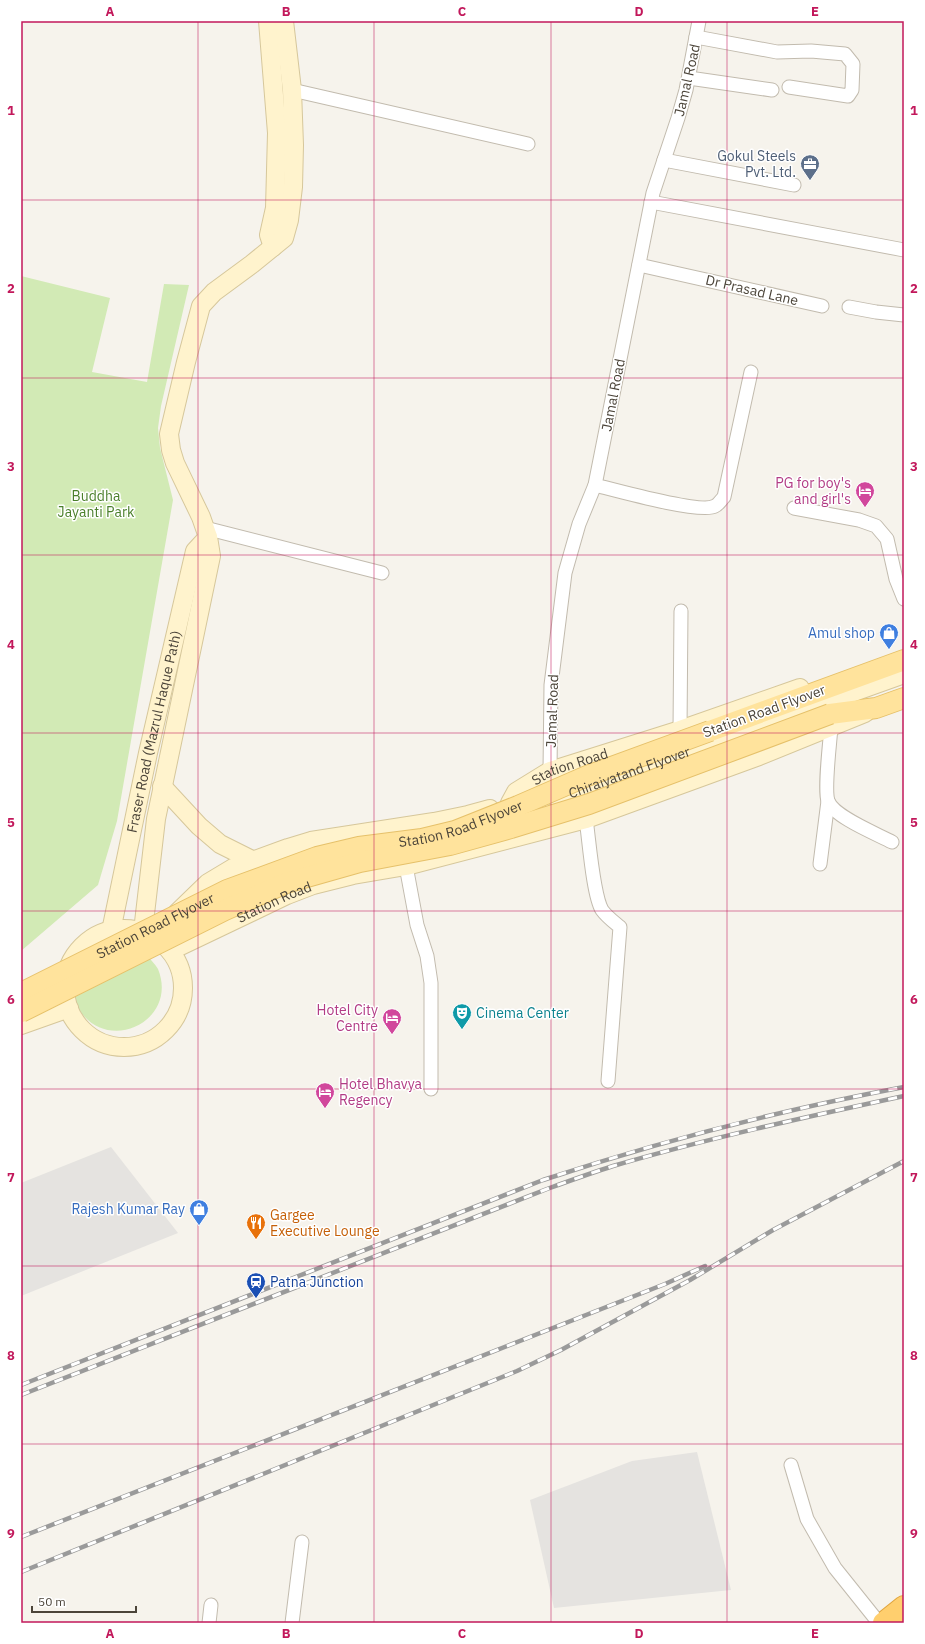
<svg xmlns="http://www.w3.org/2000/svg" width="925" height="1644" font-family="'IBM Plex Sans',sans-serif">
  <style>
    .green { fill: #d2eab5 }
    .parking { fill: #e5e3e0 }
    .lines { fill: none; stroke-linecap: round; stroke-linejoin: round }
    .street-casing { stroke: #c2bbae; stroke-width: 15 }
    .secondary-casing { stroke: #d6c79b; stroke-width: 20 }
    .primary-casing { stroke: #e6c16a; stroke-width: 22 }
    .highway-casing { stroke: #e0a43c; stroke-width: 24 }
    .street { stroke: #fff; stroke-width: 13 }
    .secondary { stroke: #fff3cd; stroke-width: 18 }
    .primary { stroke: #ffe39c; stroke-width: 20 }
    .highway { stroke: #ffcf6e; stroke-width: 22 }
    .rail-casing { stroke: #9a9a9a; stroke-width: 4.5 }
    .rail { stroke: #fff; stroke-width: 3; stroke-dasharray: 9; stroke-linecap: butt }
    .primary-bridge-casing { stroke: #e6c16a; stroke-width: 22; stroke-linecap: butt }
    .primary-bridge { stroke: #ffe39c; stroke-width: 20 }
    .grid { fill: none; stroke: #c2185b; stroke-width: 1; stroke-opacity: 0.55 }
    .labels { text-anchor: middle; stroke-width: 3; stroke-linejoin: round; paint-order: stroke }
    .street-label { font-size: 14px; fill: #4b4439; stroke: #fff }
    .service-label { font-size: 14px; fill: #4e5e75; stroke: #fff; text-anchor: end }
    .hotel-label { font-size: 14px; fill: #b23c85; stroke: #fff; text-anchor: end }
    .park-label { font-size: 14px; fill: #4a7f2a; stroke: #fff }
    .shop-label { font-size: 14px; fill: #366cbe; stroke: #fff; text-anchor: end }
    .culture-label { font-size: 14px; fill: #0d838f; stroke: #fff; text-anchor: start }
    .food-label { font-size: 14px; fill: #c56008; stroke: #fff; text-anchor: start }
    .transit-label { font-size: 14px; fill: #164399; stroke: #fff; text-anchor: start }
    .neatline { fill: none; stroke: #c2185b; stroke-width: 1.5 }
    .grid-label { font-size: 13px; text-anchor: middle; font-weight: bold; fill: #c2185b }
  </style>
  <rect width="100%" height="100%" fill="#f6f3ec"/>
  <!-- green -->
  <g class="green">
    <path d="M21,276l89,22 -18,74 55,10 17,-98 25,1 -28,121 -3,22 2,20 13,52 -56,321 -19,64 -77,66z"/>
    <path d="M147,955c3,4 8,9 11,14 21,52 -51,87 -80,39 -3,-5 -4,-12 -5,-17z"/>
  </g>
  <!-- parking -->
  <g class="parking">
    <path d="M111,1147l67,86 -157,63v-113z"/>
    <path d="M697,1452l34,138 -177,18 -24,-108 102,-39z"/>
  </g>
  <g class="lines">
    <!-- street casing -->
    <g class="street-casing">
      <g id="street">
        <path d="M696,37l81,15 34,-1 34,3 8,10 -1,26 -4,6 -59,-9"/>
        <path d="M689,78l83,12"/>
        <path d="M292,90l236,54"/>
        <path d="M664,160l130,25"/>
        <path d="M651,202l253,48"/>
        <path d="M639,265l183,41"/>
        <path d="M849,307l27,5 28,3"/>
        <path d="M595,485c20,5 106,29 120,21 3,-1 6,-6 9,-9l27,-125"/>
        <path d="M794,508l65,12 17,6 11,13 9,40 8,20"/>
        <path d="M205,528l177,45"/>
        <path d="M831,727c-1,15 -7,62 -3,74 6,16 49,33 64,41"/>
        <path d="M680,730l1,-119"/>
        <path d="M550,771l1,-86 14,-112 14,-49 16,-39 58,-292 25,-75 8,-28 13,-69"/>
        <path d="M586,819c3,20 7,76 16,91 5,7 12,12 18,17l-12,154"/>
        <path d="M820,864l8,-63"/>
        <path d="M406,866l11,59 10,31 4,27v106"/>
        <path d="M791,1465l16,54 28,49 44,55"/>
        <path d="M209,1623l2,-18"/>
        <path d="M292,1623l10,-81"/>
      </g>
    </g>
    <!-- secondary casing -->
    <g class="secondary-casing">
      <g id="secondary">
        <path d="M268,21l9,112 -2,75 -6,27 4,12"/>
        <path d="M162,786l37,40 21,18 34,17"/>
        <path id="s1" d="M554,796l20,-4 330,-118"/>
        <path id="s2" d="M514,821l-4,-18 6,-11 34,-21 130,-41 120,-42"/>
        <path d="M177,913l31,-30 25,-15 55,-20 23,-7 123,-19 34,-7 22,-6"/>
        <circle cx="124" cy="988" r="59"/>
        <path id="s3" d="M111,931l37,-178 47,-202 13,-14"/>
        <path d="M143,931l13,-112 55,-263 -3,-19 -7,-20 -26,-54 -4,-13 -2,-16 17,-72 15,-56 13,-14 38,-28 32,-26 5,-18 4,-33 1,-42 -2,-55 -8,-69"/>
        <path id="s4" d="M170,951l117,-56 26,-10 40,-10 53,-9 180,-47 173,-63 106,-43"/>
        <path d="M21,1025l48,-17"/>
      </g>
    </g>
    <!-- primary casing -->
    <g class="primary-casing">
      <g id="primary">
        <path d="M830,714l46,-6 28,-10"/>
        <path d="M710,731l194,-71"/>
      </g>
    </g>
    <!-- highway casing -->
    <g class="highway-casing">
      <path id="highway" d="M884,1623l20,-16"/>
    </g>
    <!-- street -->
    <use href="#street" class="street"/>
    <!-- secondary -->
    <use href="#secondary" class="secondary"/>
    <!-- primary -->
    <use href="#primary" class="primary"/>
    <!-- highway -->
    <use href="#highway" class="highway"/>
    <!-- rail casing -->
    <g class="rail-casing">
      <g id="rail">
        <path d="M21,1385l522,-205c118,-39 238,-70 361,-93"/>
        <path d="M21,1395l526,-206c22,-8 44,-16 66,-23 96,-28 193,-49 291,-70"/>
        <path d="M21,1537l644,-253 40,-18"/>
        <path d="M21,1572l496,-201 44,-21 129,-70 83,-50 131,-69"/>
      </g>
    </g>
    <!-- rail -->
    <use href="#rail" class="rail"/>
    <!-- primary-bridge casing -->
    <g class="primary-bridge-casing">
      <g id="primary-bridge">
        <path id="s5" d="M21,993l206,-103 90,-33 42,-10 63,-8 33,-8 63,-25 69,-30 123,-45"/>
        <path d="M21,1012l204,-102 61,-27 74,-21 90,-17 61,-17 78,-24 241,-90"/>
      </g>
    </g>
    <!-- primary-bridge -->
    <use href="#primary-bridge" class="primary-bridge"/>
  </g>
  <!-- grid -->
  <path class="grid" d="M198,21v1602M374,21v1602M551,21v1602M727,21v1602M21,200h883M21,378h883M21,555h883M21,733h883M21,911h883M21,1089h883M21,1266h883M21,1444h883"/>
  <!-- icons -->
  <defs>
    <g id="office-pin" transform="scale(1)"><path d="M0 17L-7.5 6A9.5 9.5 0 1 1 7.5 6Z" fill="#5c6f8a" stroke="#fff"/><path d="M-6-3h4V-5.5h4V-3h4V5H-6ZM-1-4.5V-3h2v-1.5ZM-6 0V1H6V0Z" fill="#fff"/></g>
    <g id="hotel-pin" transform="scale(1)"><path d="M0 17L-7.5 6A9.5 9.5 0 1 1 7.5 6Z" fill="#d1479c" stroke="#fff"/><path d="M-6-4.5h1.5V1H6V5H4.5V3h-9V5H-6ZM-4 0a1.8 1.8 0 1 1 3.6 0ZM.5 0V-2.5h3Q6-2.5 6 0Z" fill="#fff"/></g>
    <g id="shop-pin" transform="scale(1)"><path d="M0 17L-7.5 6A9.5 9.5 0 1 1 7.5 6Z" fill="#3f7fe0" stroke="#fff"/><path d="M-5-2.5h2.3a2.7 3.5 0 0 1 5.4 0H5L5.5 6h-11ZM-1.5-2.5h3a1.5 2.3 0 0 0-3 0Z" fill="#fff"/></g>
    <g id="theatre-pin" transform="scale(1)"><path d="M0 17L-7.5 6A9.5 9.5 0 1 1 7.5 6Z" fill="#0f9aa8" stroke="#fff"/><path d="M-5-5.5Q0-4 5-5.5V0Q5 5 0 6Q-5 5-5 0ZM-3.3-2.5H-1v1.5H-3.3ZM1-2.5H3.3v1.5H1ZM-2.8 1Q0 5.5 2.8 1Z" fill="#fff"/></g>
    <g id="restaurant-pin" transform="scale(1)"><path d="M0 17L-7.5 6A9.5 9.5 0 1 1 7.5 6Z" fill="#e8710a" stroke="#fff"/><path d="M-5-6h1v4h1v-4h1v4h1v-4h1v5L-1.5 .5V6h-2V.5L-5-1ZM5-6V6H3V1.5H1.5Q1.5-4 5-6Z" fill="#fff"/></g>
    <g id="station-pin" transform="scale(1)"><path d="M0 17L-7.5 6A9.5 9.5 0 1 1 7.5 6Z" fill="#1a4fb4" stroke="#fff"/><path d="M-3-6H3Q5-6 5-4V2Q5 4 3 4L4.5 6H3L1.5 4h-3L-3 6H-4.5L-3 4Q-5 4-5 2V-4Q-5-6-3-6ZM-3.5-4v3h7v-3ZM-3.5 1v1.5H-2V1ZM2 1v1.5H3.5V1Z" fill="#fff"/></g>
  </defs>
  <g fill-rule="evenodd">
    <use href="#office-pin" x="810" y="164"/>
    <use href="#hotel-pin" x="865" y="491"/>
    <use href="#shop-pin" x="889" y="633"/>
    <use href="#theatre-pin" x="462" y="1013"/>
    <use href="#hotel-pin" x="392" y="1018"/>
    <use href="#hotel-pin" x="325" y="1092"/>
    <use href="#shop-pin" x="199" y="1209"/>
    <use href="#restaurant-pin" x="256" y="1223"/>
    <use href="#station-pin" x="256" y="1282"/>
  </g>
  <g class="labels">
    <!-- street labels -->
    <g class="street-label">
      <text transform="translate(687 80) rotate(-77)" y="5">Jamal Road</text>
      <text transform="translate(752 290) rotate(13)" y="5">Dr Prasad Lane</text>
      <text transform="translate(613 395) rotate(-79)" y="5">Jamal Road</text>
      <text transform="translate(552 711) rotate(-88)" y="5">Jamal Road</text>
      <text transform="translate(764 711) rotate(-20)" y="5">Station Road Flyover</text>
      <text dy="5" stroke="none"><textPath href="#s3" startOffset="204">Fraser Road (Mazrul Haque Path)</textPath></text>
      <text dy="5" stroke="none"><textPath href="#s2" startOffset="91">Station Road</textPath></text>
      <text dy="5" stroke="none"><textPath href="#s1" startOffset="79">Chiraiyatand Flyover</textPath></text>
      <text dy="5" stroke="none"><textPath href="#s5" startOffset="474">Station Road Flyover</textPath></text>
      <text dy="5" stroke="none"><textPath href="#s4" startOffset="115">Station Road</textPath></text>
      <text dy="5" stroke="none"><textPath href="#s5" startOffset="150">Station Road Flyover</textPath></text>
    </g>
    <!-- service labels -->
    <g class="service-label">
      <text x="796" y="161">Gokul Steels<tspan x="796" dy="16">Pvt. Ltd.</tspan></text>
    </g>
    <!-- hotel labels -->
    <g class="hotel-label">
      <text x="851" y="488">PG for boy's<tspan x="851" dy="16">and girl's</tspan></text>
      <text x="378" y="1015">Hotel City<tspan x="378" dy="16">Centre</tspan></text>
      <text x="339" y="1089" text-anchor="start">Hotel Bhavya<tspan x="339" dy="16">Regency</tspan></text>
    </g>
    <!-- park labels -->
    <g class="park-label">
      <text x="96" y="501">Buddha<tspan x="96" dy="16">Jayanti Park</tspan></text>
    </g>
    <!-- shop labels -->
    <g class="shop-label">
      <text x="875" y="638">Amul shop</text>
      <text x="185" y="1214">Rajesh Kumar Ray</text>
    </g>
    <!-- culture labels -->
    <g class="culture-label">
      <text x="476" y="1018">Cinema Center</text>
    </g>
    <!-- food labels -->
    <g class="food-label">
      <text x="270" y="1220">Gargee<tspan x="270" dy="16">Executive Lounge</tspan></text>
    </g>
    <!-- transit labels -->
    <g class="transit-label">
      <text x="270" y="1287">Patna Junction</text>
    </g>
  </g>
  <!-- border -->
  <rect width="925" height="1644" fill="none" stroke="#ffffff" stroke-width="44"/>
  <!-- scale -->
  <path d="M32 1606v6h104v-6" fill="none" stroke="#4b4439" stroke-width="2"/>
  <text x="38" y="1606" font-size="12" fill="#4b4439" stroke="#ffffff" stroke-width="3" paint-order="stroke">50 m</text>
  <rect x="22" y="22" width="881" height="1600" class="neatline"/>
  <g class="grid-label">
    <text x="110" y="16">A</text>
    <text x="286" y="16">B</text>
    <text x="462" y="16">C</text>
    <text x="639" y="16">D</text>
    <text x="815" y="16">E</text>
    <text x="11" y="115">1</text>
    <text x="914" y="115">1</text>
    <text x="11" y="293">2</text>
    <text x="914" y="293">2</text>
    <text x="11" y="471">3</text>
    <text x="914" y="471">3</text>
    <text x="11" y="649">4</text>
    <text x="914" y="649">4</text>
    <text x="11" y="827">5</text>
    <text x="914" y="827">5</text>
    <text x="11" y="1004">6</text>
    <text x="914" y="1004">6</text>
    <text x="11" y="1182">7</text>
    <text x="914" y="1182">7</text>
    <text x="11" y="1360">8</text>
    <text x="914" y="1360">8</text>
    <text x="11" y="1538">9</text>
    <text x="914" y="1538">9</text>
    <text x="110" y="1638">A</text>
    <text x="286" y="1638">B</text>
    <text x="462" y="1638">C</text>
    <text x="639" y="1638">D</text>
    <text x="815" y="1638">E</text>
  </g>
</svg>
